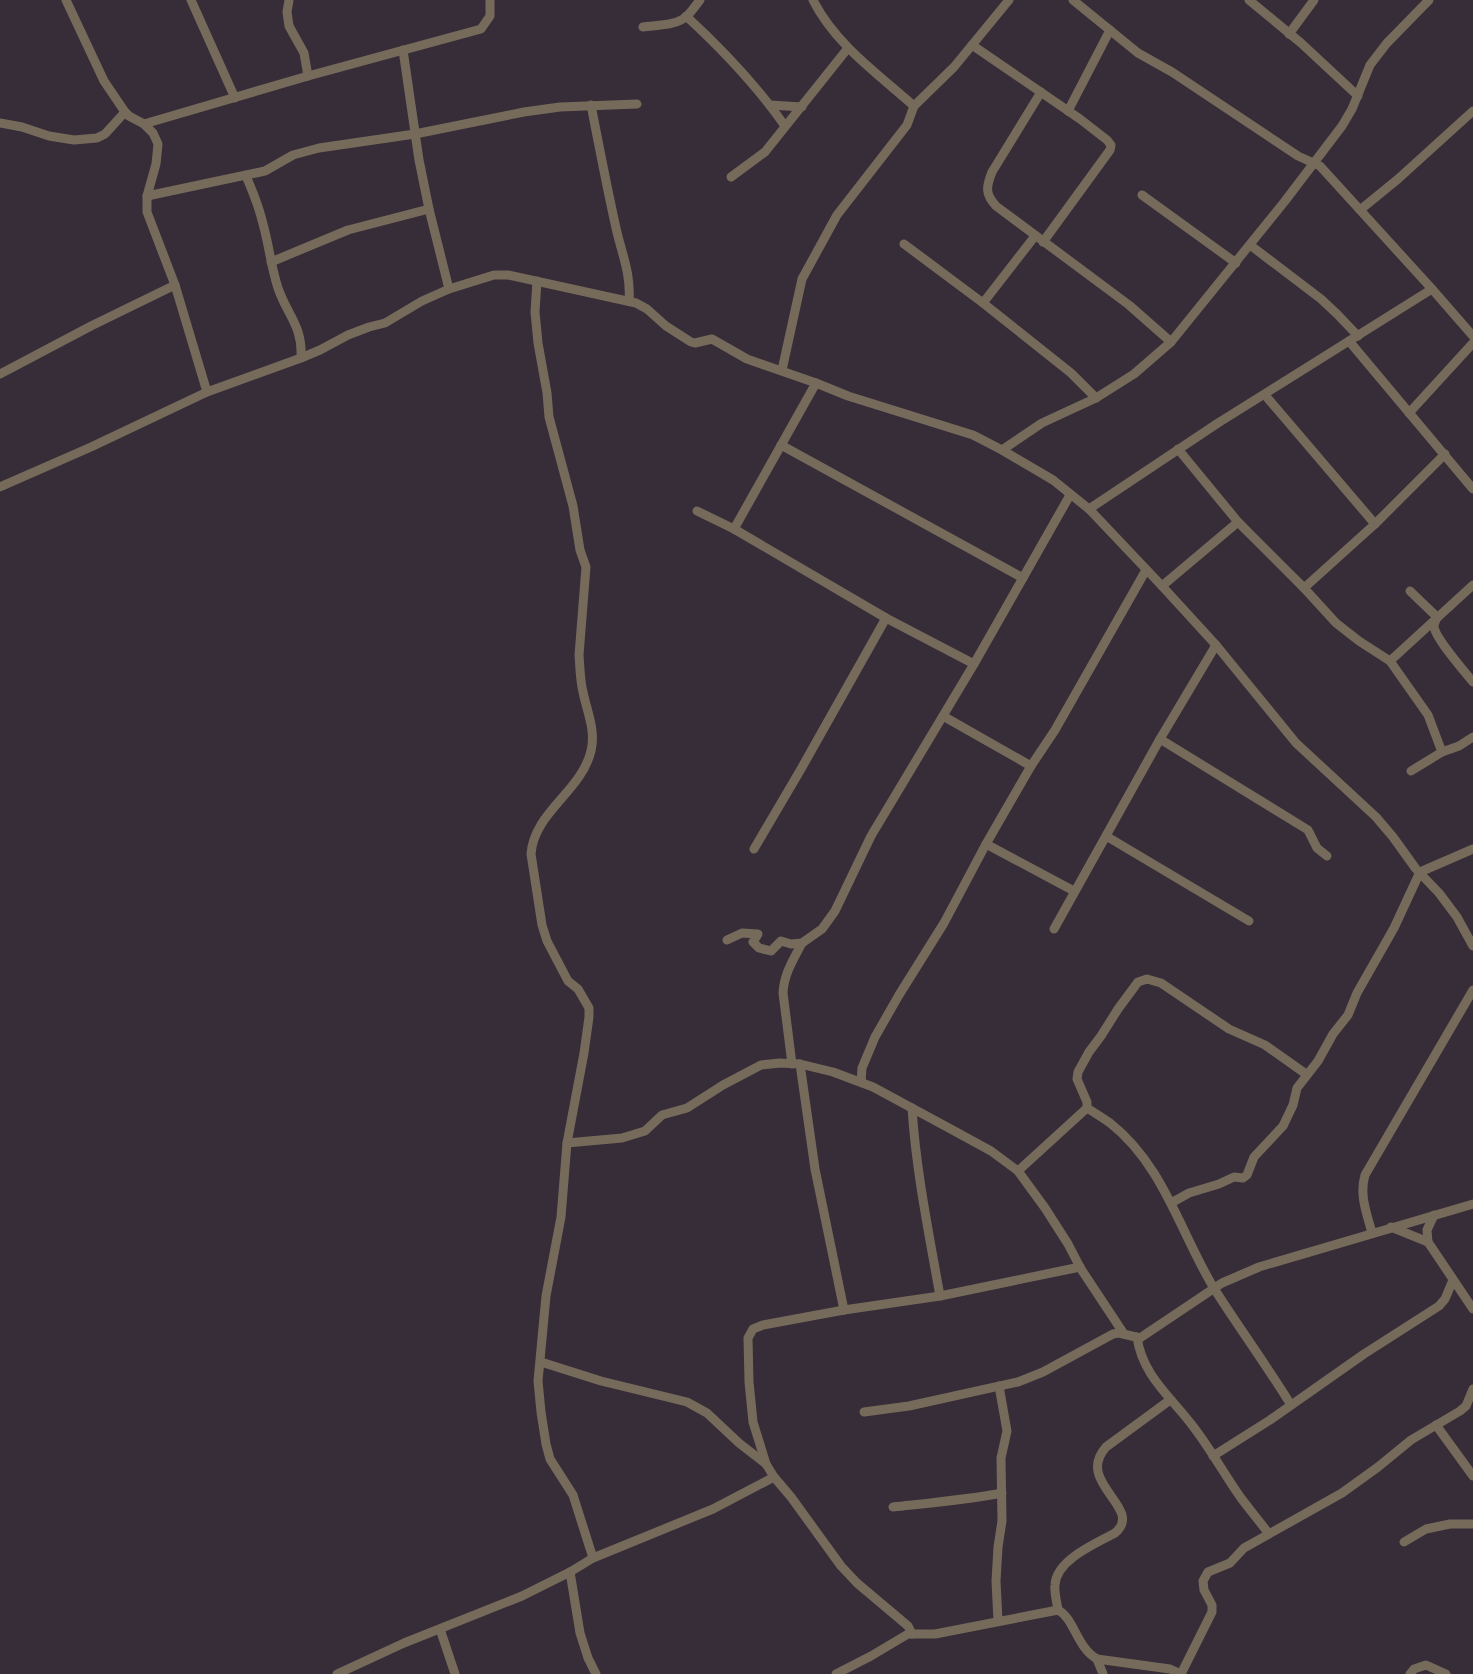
<svg xmlns="http://www.w3.org/2000/svg" width="1473" height="1674" font-family="'IBM Plex Serif',serif">
  <style>
    .lines { fill: none; stroke-linecap: round; stroke-linejoin: round }
    .street { stroke: #766b5a; stroke-width: 9 }
  </style>
  <rect width="100%" height="100%" fill="#362d38"/>
  <g class="lines">
    <!-- street -->
    <g class="street">
      <path d="M66,0l38,81 21,31 4,4 15,8 9,9 5,11 -2,20 -9,32v16l28,73 32,107"/>
      <path d="M191,0l44,98"/>
      <path d="M289,0l-2,12 2,14 15,27 4,23"/>
      <path d="M813,0c22,44 65,74 101,106"/>
      <path d="M1073,0l65,53 34,19 126,84 22,10 112,123 41,47"/>
      <path d="M1249,0l52,43 57,53"/>
      <path d="M686,16c37,34 71,70 99,110"/>
      <path d="M643,27c14,-2 33,-1 44,-11 5,-5 9,-11 13,-16"/>
      <path d="M1289,34l25,-34"/>
      <path d="M972,45l108,74 27,21 4,5 -1,5 -67,92"/>
      <path d="M403,50l16,110 10,49 20,80"/>
      <path d="M1041,92l-49,80c-6,15 -7,22 4,34l133,99 42,37"/>
      <path d="M591,105c8,41 16,83 25,123 6,27 15,45 13,73"/>
      <path d="M770,105l32,2"/>
      <path d="M1068,111l42,-81"/>
      <path d="M0,123l22,4 27,9 25,4 23,-2 8,-4 20,-22"/>
      <path d="M144,124l164,-48 173,-47 9,-13v-16"/>
      <path d="M246,176c7,16 13,31 17,48 6,21 8,43 15,64 9,27 25,38 23,70"/>
      <path d="M731,177l34,-25 83,-104"/>
      <path d="M1142,195l94,68"/>
      <path d="M147,196l118,-25 28,-16 26,-7 96,-14 109,-22 36,-5 77,-3"/>
      <path d="M1360,210l38,-31 75,-68"/>
      <path d="M904,244l79,59 88,70 25,25"/>
      <path d="M1250,245l71,54 16,15 21,22"/>
      <path d="M271,262l77,-32 81,-21"/>
      <path d="M537,281l-2,31 3,31 9,50 2,24 24,89 7,44 6,17 -7,88c1,12 1,25 4,37 4,20 13,38 8,59 -10,41 -57,61 -60,103l11,71 5,16 21,40 10,8 11,19v9l-5,36 -17,90 -6,74 -15,79 -8,85 3,31 5,32 4,15 23,36 20,63"/>
      <path d="M983,303l52,-67"/>
      <path d="M1349,341l124,148"/>
      <path d="M782,370l20,-91 35,-64 70,-90 7,-19 40,-39 55,-67"/>
      <path d="M0,374l91,-48 84,-41"/>
      <path d="M1265,395l110,129"/>
      <path d="M1409,413l64,-70"/>
      <path d="M781,445l242,133"/>
      <path d="M1178,449l60,73 66,66 71,-64 70,-70"/>
      <path d="M1002,450l40,-27 54,-25 38,-24 37,-32 114,-141 57,-75 10,-17 18,-44 17,-22 42,-43"/>
      <path d="M0,487l91,-40 116,-55 94,-34 19,-8 28,-15 21,-8 16,-4 37,-22 27,-12 45,-14h14l128,28 11,6 19,17 25,16 4,1 17,-4 35,20 69,24 32,13 125,39 29,15 51,30 36,29 73,77 54,59 80,98 80,74 17,20 23,32 23,24 18,24 16,29"/>
      <path d="M1089,509l129,-86 214,-134"/>
      <path d="M697,511l37,18 152,89 88,46"/>
      <path d="M734,529l82,-146"/>
      <path d="M1162,586l76,-64"/>
      <path d="M1304,588l32,35 23,18 31,20"/>
      <path d="M1410,591l27,26c-1,3 -3,7 -3,9 0,11 31,46 39,56"/>
      <path d="M943,716l88,50"/>
      <path d="M1160,739l148,91 9,18 10,8"/>
      <path d="M1442,752l-14,-37 -38,-54 83,-76"/>
      <path d="M1411,771l31,-19 17,-6 14,-9"/>
      <path d="M1106,836l143,85"/>
      <path d="M986,844l88,47"/>
      <path d="M754,849l47,-80 85,-151"/>
      <path d="M1054,929l106,-190 56,-94"/>
      <path d="M727,940l15,-7 16,1 -5,8 6,6 12,3 10,-10 10,3 11,-1 20,-14 13,-18 36,-75 103,-172 96,-169"/>
      <path d="M792,1064l-9,-71c1,-19 10,-33 19,-50"/>
      <path d="M800,1064l15,105 29,141"/>
      <path d="M861,1082l1,-14 13,-31 24,-42 45,-72 42,-79 45,-78 24,-36 91,-160"/>
      <path d="M912,1108c4,63 17,126 28,188"/>
      <path d="M567,1143l55,-5 23,-7 17,-16 25,-7 36,-23 38,-20 19,-2 20,1 33,8 40,15 74,40 44,24 27,20 27,37 23,36 13,25 43,65"/>
      <path d="M1018,1171l69,-63"/>
      <path d="M1171,1203l18,-10 30,-9 15,-7 9,1 4,-3 7,-18 29,-31 10,-21 4,-17 21,-27 15,-27 15,-19 9,-22 37,-65 26,-56 53,-23"/>
      <path d="M1434,1215l-7,15 1,12 45,67"/>
      <path d="M1391,1227l37,15"/>
      <path d="M1372,1233c-5,-19 -13,-38 -7,-58l108,-185"/>
      <path d="M1137,1337c5,38 34,60 55,88 18,23 32,49 49,73 9,12 19,24 28,36"/>
      <path d="M541,1362l60,19 86,21 20,11 32,30 27,21"/>
      <path d="M1291,1405c-24,-39 -51,-76 -76,-115 -34,-55 -51,-125 -105,-167 -7,-5 -15,-10 -23,-15v-6l-10,-23 1,-7 11,-20 12,-16 17,-27 20,-27 9,-3 14,4 68,46 36,16 41,29"/>
      <path d="M864,1412l45,-6 109,-24 25,-10 70,-38 6,-1 21,5 82,-55 37,-16 214,-63"/>
      <path d="M1436,1425l37,51"/>
      <path d="M1213,1456l57,-36 94,-66 75,-48 6,-7 8,-19"/>
      <path d="M893,1507c37,-4 72,-7 109,-14"/>
      <path d="M1404,1542l22,-13 24,-5h23"/>
      <path d="M570,1572l10,61 8,25 8,16"/>
      <path d="M1058,1610c-1,-8 -4,-17 -3,-25 1,-25 40,-41 60,-52 30,-25 -41,-50 -9,-86l64,-47"/>
      <path d="M998,1621l-2,-40 2,-34 4,-26 -1,-63 6,-27 -8,-45"/>
      <path d="M440,1629l15,45"/>
      <path d="M912,1634l-4,-8 -51,-43 -16,-17 -50,-69 -17,-20 -8,-13 -13,-42 -4,-40 -1,-44 5,-9 10,-4 81,-15 96,-14 140,-29"/>
      <path d="M1097,1659l6,15"/>
      <path d="M337,1674l67,-31 118,-47 48,-24 23,-14 120,-49 61,-32"/>
      <path d="M836,1674l35,-18 37,-22h27l123,-24c16,8 19,38 39,49l73,10 11,5"/>
      <path d="M1181,1674l31,-62v-7l-8,-15 -1,-9 5,-9 22,-9 14,-15 98,-55 36,-26 33,-27 49,-29 6,-5 7,-17"/>
      <path d="M1410,1674l4,-5 12,-4 20,9"/>
    </g>
  </g>
</svg>
